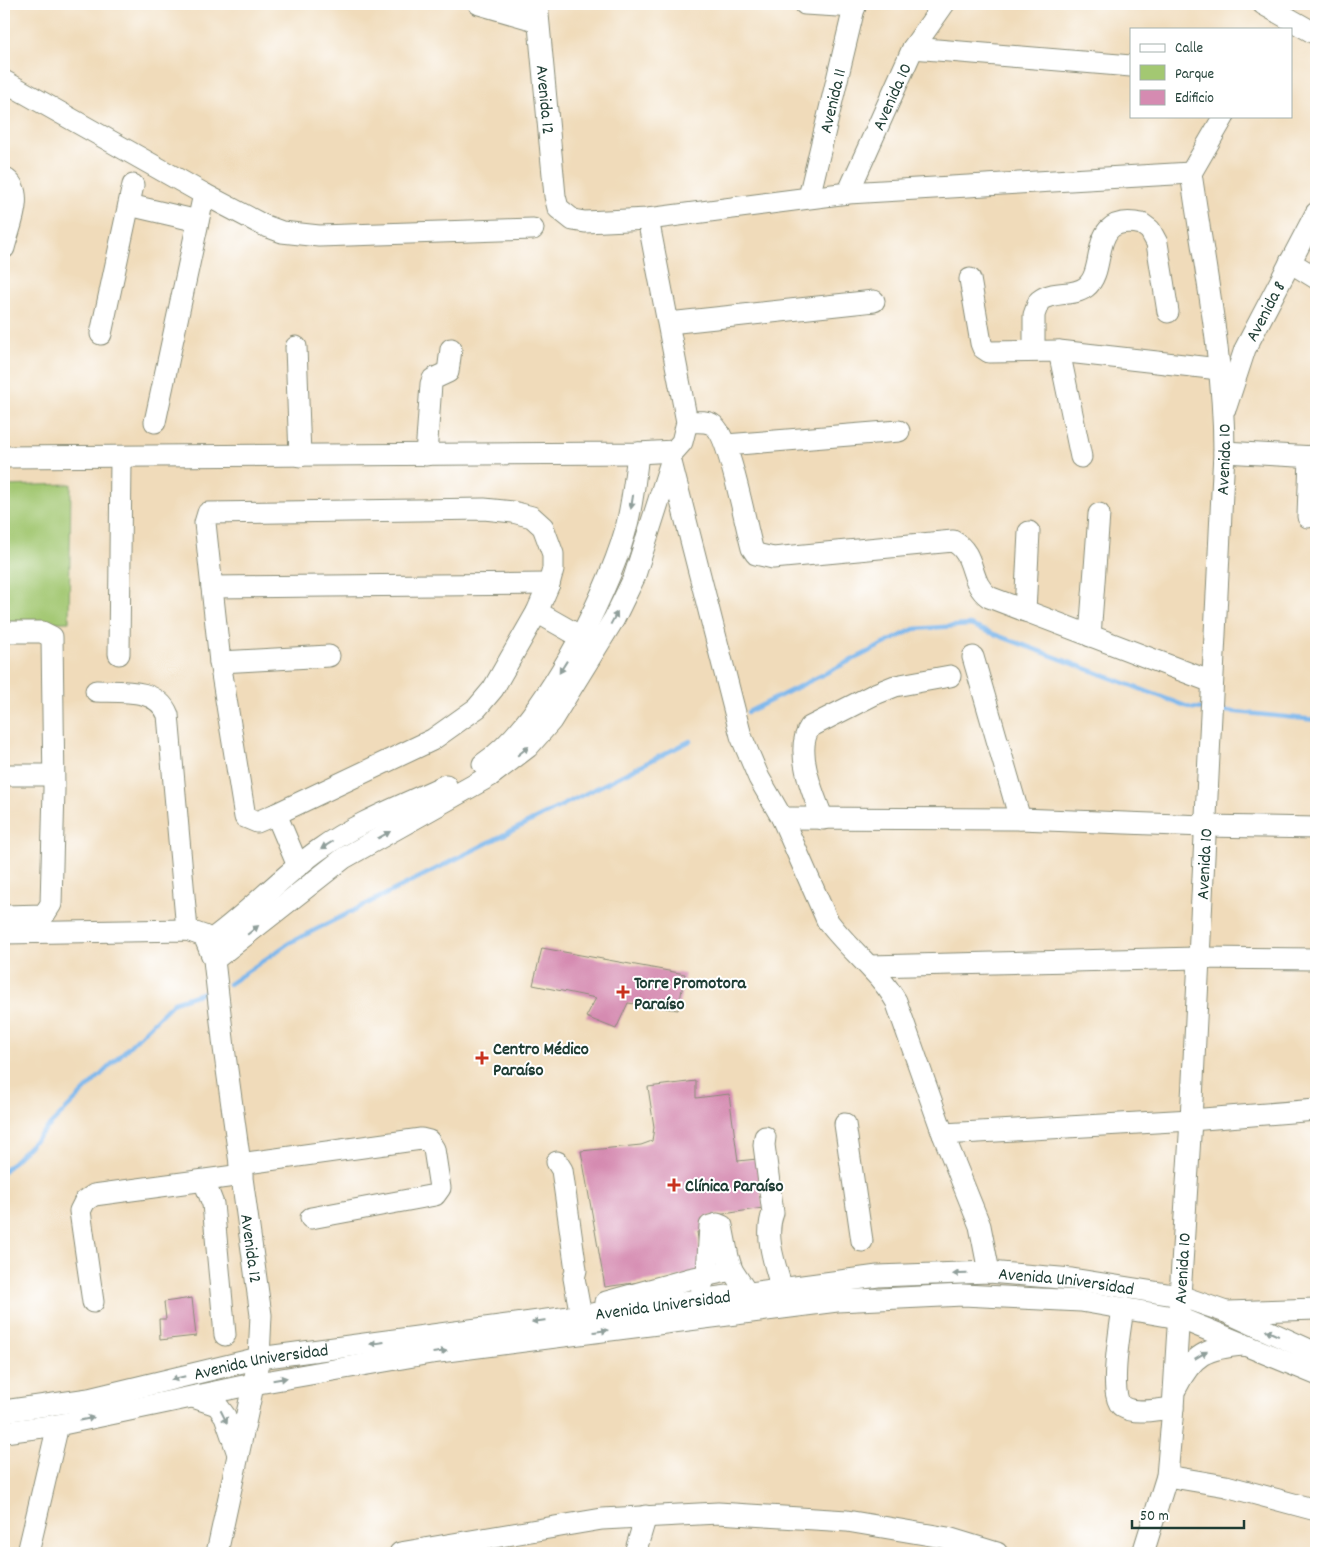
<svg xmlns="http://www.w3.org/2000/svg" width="1320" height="1557" font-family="Dekko,sans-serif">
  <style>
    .green { fill: #a3c872; stroke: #618253 }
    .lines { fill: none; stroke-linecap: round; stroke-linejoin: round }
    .stream { stroke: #79b5eb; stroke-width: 4.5 }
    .building { fill: #d58bb1 }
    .minor-casing { stroke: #888c77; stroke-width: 23 }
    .minor { stroke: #fff; stroke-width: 21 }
    .oneway { fill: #8f9e9a }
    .poi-dot { fill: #c8321e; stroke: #fff; stroke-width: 2 }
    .labels { text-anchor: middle; stroke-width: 4; stroke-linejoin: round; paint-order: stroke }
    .street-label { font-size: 18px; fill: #1f3d34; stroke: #fff }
    .poi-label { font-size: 18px; font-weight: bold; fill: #1f3d34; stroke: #fff; text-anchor: start }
  </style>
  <rect width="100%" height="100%" fill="#fff"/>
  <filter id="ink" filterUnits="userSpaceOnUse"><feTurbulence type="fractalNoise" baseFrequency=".02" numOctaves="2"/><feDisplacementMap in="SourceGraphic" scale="10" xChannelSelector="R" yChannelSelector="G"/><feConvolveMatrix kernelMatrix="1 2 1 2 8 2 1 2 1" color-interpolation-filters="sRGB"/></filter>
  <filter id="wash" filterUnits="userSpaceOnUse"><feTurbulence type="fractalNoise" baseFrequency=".0096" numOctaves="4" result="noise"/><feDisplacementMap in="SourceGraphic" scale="20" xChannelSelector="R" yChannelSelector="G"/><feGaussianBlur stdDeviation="1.12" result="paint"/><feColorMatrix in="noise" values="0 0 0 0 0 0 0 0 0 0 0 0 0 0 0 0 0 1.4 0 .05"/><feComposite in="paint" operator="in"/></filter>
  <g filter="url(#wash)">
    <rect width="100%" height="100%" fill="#f0dbba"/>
    <!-- green -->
    <path class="green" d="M71,484l-2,138 -65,1v-137z"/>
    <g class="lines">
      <!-- stream -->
      <g class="stream">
        <path d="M1216,710l100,10"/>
        <path d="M748,712l166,-83 56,-4 221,83 15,1"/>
        <path d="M229,984l60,-41 401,-202"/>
        <path d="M4,1171l170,-169 31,-10"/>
      </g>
    </g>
    <g id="blocks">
      <!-- building -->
      <g class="building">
        <path d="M542,948l143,26 -7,36 -50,-7 -12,26 -30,-12 10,-19 -63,-13z"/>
        <path d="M696,1081v17l33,-4 9,67 19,-2 6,49 -59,9 2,14 -9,1 6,41 -98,14 -24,-136 60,-6 11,-4 2,-14 -6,-40z"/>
        <path d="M192,1298l4,38 -36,4 -1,-21h7l-2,-17z"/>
      </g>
    </g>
  </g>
  <g filter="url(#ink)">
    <use href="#blocks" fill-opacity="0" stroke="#888c77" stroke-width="1"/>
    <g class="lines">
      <!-- minor casing -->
      <g class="minor-casing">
        <g id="minor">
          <path d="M479,4l59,17"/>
          <path id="s1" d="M537,4l18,192 3,12 15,12 12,2 63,-3 200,-26 343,-20"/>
          <path d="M805,4l50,3"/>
          <path d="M1263,4l53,30"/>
          <path d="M913,48l218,18"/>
          <path d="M4,81l200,113 59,31 19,7 37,4 214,-7"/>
          <path d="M1191,173l33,-57"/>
          <path d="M4,178c23,13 5,49 0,70"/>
          <path id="s2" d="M848,193l65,-145 31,-44"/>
          <path id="s3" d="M809,197l46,-193"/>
          <path d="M129,205l69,16"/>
          <path d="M1290,262l26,16"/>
          <path d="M970,279l11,64 2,5 6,4 70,-1 160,18"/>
          <path d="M669,323l205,-22"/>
          <path d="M101,334l32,-149"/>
          <path d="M296,347l4,109"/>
          <path d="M1034,350v-35l5,-14c14,-11 34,-4 47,-14 23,-18 0,-75 56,-63l8,6 7,13 11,69"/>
          <path d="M1059,351l22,106"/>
          <path id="s4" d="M1226,407l19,-58 71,-136"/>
          <path d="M155,422l49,-228"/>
          <path d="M687,422c8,0 19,-2 26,3 16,9 33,102 39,123l4,6 17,4 180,-17c24,13 15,41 36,56l223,85"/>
          <path d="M726,445l173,-14"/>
          <path d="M1224,452l92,5"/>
          <path d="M426,455l5,-71 2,-5 15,-7 3,-23"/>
          <path d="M4,457l634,-4 36,-2 8,-9 5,-20 -39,-203"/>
          <path d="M671,462l70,274 18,42 23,40 45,102c21,29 51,50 69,81l47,133 37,92 9,46"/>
          <path d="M484,509l29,3 19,5 11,10 10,27v15l-4,15 -12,28 -44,77 -16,19 -45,32 -156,74 -19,8 -12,-5 -25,-155 -15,-139 3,-10z"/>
          <path d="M1308,517l2,-61"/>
          <path d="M212,587l337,-3"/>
          <path d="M1025,611l4,-79"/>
          <path d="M537,612l44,25"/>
          <path d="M4,632h38l10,5 2,152 -3,115 -7,11 -40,1"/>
          <path d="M1090,636l9,-122"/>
          <path d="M119,654l2,-196"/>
          <path d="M973,657l47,162"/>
          <path d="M220,662l109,-6"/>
          <path d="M96,691c25,1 61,-4 72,24l19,215"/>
          <path d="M483,764c58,-38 123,-166 142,-232 7,-25 10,-52 13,-79"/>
          <path d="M4,775h48"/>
          <path d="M276,814l22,52"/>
          <path d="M782,818l238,1 184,7 112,2"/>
          <path d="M823,819c-10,-25 -29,-69 -13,-92l65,-33 20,-8 55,-10"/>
          <path id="s5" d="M4,933l183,-3 17,6 10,24 10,88 37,267 -2,43 -42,195"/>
          <path d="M208,942c40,-28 72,-65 112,-93 37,-27 84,-44 126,-64"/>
          <path d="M214,960l130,-102 146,-82 38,-29 23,-26 63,-102 20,-41 37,-116"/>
          <path d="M870,966l327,-8 119,1"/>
          <path d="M845,1124l17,117"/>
          <path d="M943,1134l248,-14 125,-10"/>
          <path d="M765,1137l-1,8 9,68c-9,23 2,52 9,76"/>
          <path d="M557,1162l5,8 14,100 -2,8 7,38"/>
          <path d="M240,1164l181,-25 8,2 5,8 6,39 -5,7 -124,23"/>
          <path d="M204,1181l9,23 12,131"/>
          <path d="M701,1286l6,-12 3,-48 7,-2 5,2 6,31 4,13"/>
          <path d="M93,1302l-13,-91 5,-10 9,-6 148,-20"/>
          <path d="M606,1302l83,-23 43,-9 15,23"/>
          <path d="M1123,1308c-2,17 -16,91 0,99 13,8 35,2 50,1"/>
          <path d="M1229,1312l87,-3"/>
          <path d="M1176,1388c17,-34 30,-40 68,-43"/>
          <path d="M193,1397l24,8 8,11 13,38"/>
          <path id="s6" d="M4,1411l85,-12 170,-41 619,-82 111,-4 83,7 108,17 46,16 90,41"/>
          <path d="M4,1432l54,-7 195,-41 178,-31 406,-52 126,-6 118,6 98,17 137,56"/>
          <path d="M1167,1476l59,10 90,24"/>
          <path d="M28,1553l30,-128"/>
          <path d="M400,1553l202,-34 116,-6 129,8 101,17 49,15"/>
          <path d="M635,1553l11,-37"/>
          <path id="s7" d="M1143,1553l24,-77 6,-68 18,-288 33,-668c0,-93 -20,-187 -33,-279"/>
        </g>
      </g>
      <!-- minor -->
      <use href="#minor" class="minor"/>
    </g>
    <!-- one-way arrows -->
    <defs><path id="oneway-solid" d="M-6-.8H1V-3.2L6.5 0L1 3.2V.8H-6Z" transform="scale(1.25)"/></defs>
    <g class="oneway">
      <use href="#oneway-solid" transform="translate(632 502) rotate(99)"/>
      <use href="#oneway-solid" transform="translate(614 618) rotate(-62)"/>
      <use href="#oneway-solid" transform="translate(563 667) rotate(122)"/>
      <use href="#oneway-solid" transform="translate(523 751) rotate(-39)"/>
      <use href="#oneway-solid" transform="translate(384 835) rotate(-29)"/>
      <use href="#oneway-solid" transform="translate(327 845) rotate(148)"/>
      <use href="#oneway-solid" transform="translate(253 930) rotate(-39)"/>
      <use href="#oneway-solid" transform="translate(960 1274) rotate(178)"/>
      <use href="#oneway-solid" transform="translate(539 1321) rotate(172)"/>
      <use href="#oneway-solid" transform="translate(601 1331) rotate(-7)"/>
      <use href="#oneway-solid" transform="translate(1272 1333) rotate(-156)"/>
      <use href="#oneway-solid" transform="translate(377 1343) rotate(172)"/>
      <use href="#oneway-solid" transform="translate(440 1352) rotate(-7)"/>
      <use href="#oneway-solid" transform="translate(1201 1355) rotate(-31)"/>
      <use href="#oneway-solid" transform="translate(178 1378) rotate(166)"/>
      <use href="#oneway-solid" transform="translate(280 1379) rotate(-10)"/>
      <use href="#oneway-solid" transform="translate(224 1417) rotate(63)"/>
      <use href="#oneway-solid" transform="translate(87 1419) rotate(-12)"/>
    </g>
  </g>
  <!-- markers -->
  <g class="poi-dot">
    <path d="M620.5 984.5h5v5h5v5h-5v5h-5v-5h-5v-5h5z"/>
    <path d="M479.5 1050.5h5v5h5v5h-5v5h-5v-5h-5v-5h5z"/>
    <path d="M671.5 1177.5h5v5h5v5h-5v5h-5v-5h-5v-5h5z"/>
  </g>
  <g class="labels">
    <!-- street labels -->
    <g class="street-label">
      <text dy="6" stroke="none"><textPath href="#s2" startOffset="106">Avenida 10</textPath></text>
      <text dy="6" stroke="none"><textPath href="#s1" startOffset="96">Avenida 12</textPath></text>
      <text dy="6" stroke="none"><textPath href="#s3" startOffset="99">Avenida 11</textPath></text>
      <text dy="6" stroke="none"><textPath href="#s4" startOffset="104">Avenida 8</textPath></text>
      <text dy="6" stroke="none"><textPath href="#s7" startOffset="1099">Avenida 10</textPath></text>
      <text dy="6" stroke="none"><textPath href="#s7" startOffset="694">Avenida 10</textPath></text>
      <text dy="6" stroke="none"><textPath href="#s5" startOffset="518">Avenida 12</textPath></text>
      <text dy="6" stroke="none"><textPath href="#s7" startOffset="289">Avenida 10</textPath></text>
      <text dy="6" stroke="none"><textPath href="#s6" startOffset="1074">Avenida Universidad</textPath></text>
      <text dy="6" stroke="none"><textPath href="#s6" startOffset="668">Avenida Universidad</textPath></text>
      <text dy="6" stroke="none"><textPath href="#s6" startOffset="262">Avenida Universidad</textPath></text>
    </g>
    <!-- poi labels -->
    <g class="poi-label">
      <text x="634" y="988">Torre Promotora<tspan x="634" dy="21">Paraíso</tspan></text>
      <text x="493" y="1054">Centro Médico<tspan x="493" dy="21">Paraíso</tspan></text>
      <text x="685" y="1191">Clínica Paraíso</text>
    </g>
  </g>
  <!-- margin -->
  <rect width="1320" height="1557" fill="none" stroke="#fff" stroke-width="20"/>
  <!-- legend -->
  <rect x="1130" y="28" width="162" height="90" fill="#ffffff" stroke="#a5b1ae"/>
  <rect x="1140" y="44" width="25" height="8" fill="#ffffff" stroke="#a5b1ae"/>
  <text x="1175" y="52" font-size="15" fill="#1f3d34">Calle</text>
  <rect x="1140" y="65" width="25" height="15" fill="#a3c872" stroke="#a5b1ae"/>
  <text x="1175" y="78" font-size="15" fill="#1f3d34">Parque</text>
  <rect x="1140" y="90" width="25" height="15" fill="#d58bb1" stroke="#a5b1ae"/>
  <text x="1175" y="102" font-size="15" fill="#1f3d34">Edificio</text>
  <!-- scale -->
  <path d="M1132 1520v8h112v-8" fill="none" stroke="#1f3d34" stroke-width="2.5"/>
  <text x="1140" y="1520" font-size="15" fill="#1f3d34" stroke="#ffffff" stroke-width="4" paint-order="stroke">50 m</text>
</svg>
